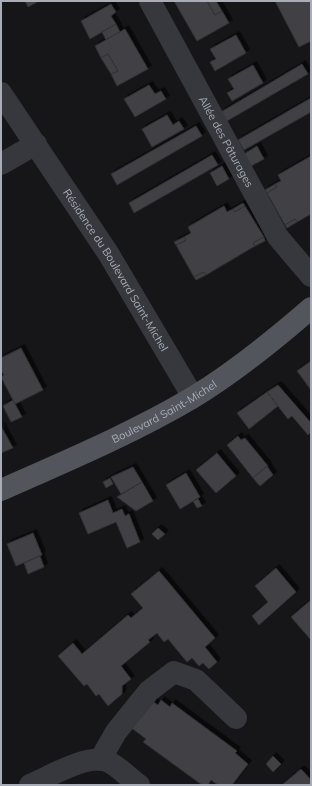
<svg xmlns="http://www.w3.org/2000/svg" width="312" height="786" font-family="Mulish,sans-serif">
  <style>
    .building { fill: #404145; stroke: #303034; filter: url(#shadow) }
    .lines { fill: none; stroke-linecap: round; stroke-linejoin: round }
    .minor { stroke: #37383d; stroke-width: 22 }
    .major { stroke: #53555c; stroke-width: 22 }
    .labels { text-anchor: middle; stroke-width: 3.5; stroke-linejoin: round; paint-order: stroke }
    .street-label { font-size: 11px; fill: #a8adb8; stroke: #111113 }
  </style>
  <defs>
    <filter id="shadow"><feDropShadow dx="3.5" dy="-3.5" stdDeviation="0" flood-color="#0009"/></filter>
  </defs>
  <rect width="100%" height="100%" fill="#161618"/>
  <!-- building -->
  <g class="building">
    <path d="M25,1h14l-11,6z"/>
    <path d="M174,1h33l8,14 7,-4 7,12 -32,18z"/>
    <path d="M207,1h9l6,10 -7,4z"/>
    <path d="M275,1h36v40l-12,6z"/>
    <path d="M111,4l5,8 -5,4 5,8 -26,15 -9,-18z"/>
    <path d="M116,24l4,8 -14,8 -4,-8z"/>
    <path d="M125,29l23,40 -31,17 -6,-12 7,-3 -10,-17 -7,4 -6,-12z"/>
    <path d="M236,35l10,18 -31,18 -5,-9 6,-3 -6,-10z"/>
    <path d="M108,54l10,17 -7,3 -10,-16z"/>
    <path d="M302,64l6,10 -81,47 -6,-9z"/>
    <path d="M253,65l10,18 -31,18 -5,-8 7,-4 -6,-10z"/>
    <path d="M149,85l6,9 6,-3 5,8 -31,18 -11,-18z"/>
    <path d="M311,98v14l-67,38 -6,-10z"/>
    <path d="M167,115l6,10 6,-4 5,8 -32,18 -10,-18z"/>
    <path d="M196,126l6,10 -85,49 -6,-11z"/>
    <path d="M257,146l7,13 -13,7 -7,-12z"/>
    <path d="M212,155l6,10 -84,48 -5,-10z"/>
    <path d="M311,156v58l-14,8 -2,-3 -10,6 -18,-32 10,-6 -2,-3 6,-3 -3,-6z"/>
    <path d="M222,166l7,13 -12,7 -7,-13z"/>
    <path d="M275,184l2,3 -10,6 -2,-3z"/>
    <path d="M243,203l2,3 -10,6 -2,-3z"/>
    <path d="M224,206l3,6 6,-3 2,3 10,-6 19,31 -11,6 2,3 -49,29 -2,-3 -10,5 -18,-32 10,-5 -2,-3 7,-4 -3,-6z"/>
    <path d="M295,219l2,3 -10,6 -2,-3z"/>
    <path d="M184,237l2,3 -10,5 -2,-3z"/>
    <path d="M264,237l1,4 -10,5 -2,-3z"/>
    <path d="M204,272l2,3 -10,5 -2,-3z"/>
    <path d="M21,348l22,42 -28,14 -14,-27 3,-2 -3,-5v-12z"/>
    <path d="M311,361v29l-14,-19z"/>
    <path d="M278,385l33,38v9l-3,3 -16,-19 -4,3 -21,-27z"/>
    <path d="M267,392l11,14 -29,23 -12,-16z"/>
    <path d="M13,400l9,17 -11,5 -8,-16z"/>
    <path d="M1,426l12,22 -12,5z"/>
    <path d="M238,436l3,4 4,-2 23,28 -15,12 -26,-33z"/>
    <path d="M217,453l19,23 -20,17 -20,-23z"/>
    <path d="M267,466l6,9 -13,11 -7,-8z"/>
    <path d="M133,467l9,15 -21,12 -10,-17z"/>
    <path d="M186,473l14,24 -20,12 -14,-24z"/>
    <path d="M110,478l3,6 -7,4 -3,-6z"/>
    <path d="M142,482l11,19 -17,10 -19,-14z"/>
    <path d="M198,499l4,7 -5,2 -4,-7z"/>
    <path d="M108,500l5,13 9,-4 3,7 4,-2 11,28 -13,6 -11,-26 -28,12 -9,-21z"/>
    <path d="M158,528l7,6 -7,6 -6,-6z"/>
    <path d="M33,533l9,22 -26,11 -9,-22z"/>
    <path d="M40,556l4,11 -16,7 -4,-11z"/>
    <path d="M276,568l20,24 -37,33 -7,-9 16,-14 -13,-16z"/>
    <path d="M159,571l56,67 -10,9 12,15 -8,7 -6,-6 -4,3 -7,-8 -5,4 -19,-23 -4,3 -7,-9 -9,7 2,2 -29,24 10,13 -9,7v8l-14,12 -9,-12 -3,2 -9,-12 -3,2 -26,-30 15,-13 9,11 46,-39 3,3 12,-10 -12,-14z"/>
    <path d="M311,600v40l-20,-23z"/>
    <path d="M149,699l9,6 3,-5 9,7 2,-4 65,48 -2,2 13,11 -16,21h-14l-7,-5 -3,5h-6l-59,-43 3,-3 -17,-13z"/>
    <path d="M273,756l8,8 -8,8 -7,-8z"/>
    <path d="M301,769l10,11v5h-29z"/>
  </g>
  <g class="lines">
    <!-- minor -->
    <g class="minor">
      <path id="s1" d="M150,1l128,236 33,39"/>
      <path id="s2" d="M1,93l107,160 85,144"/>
      <path d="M1,164l35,-20"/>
      <path d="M100,760l16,-28 33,-41 25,-19 22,8 40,38"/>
      <path d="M30,785c19,-8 59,-33 79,-23 10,5 20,16 30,23"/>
    </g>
    <!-- major -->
    <path class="major" id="s3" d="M1,490c65,-29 130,-56 191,-92 43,-26 81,-57 119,-90"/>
  </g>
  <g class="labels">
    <!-- street labels -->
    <g class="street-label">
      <text dy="4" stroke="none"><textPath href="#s1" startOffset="160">Allée des Pâturages</textPath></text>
      <text dy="4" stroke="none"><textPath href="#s2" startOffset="211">Résidence du Boulevard Saint-Michel</textPath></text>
      <text dy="4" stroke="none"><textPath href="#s3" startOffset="181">Boulevard Saint-Michel</textPath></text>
    </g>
  </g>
  <!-- border -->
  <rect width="312" height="786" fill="none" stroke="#a8adb8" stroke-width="4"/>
</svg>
